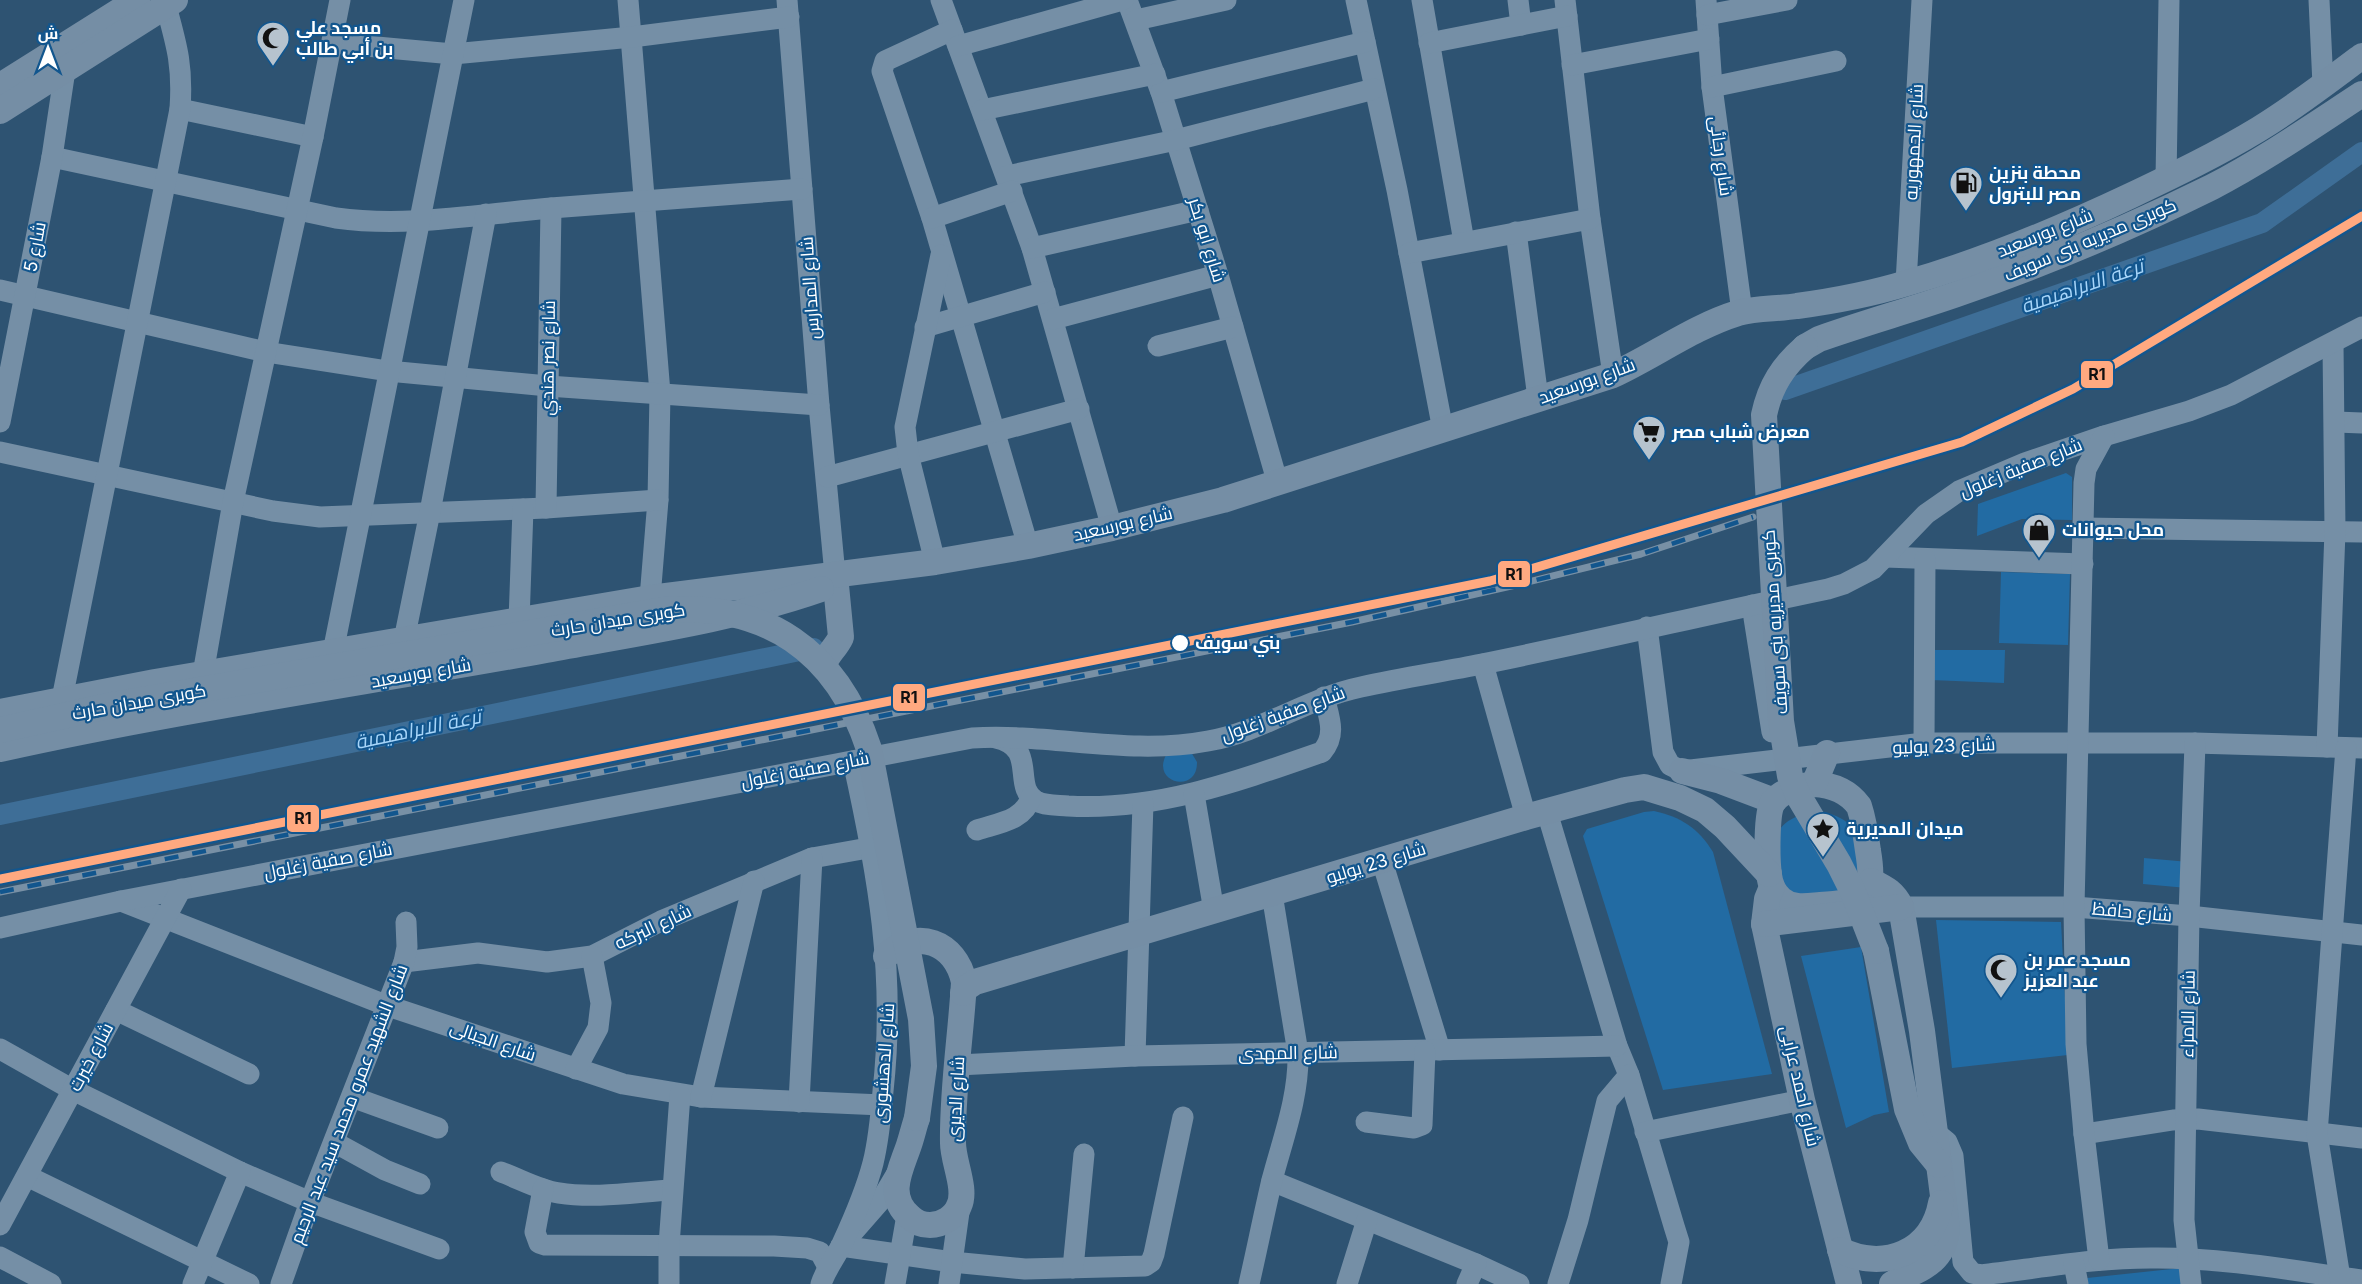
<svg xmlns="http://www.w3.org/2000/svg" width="2362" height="1284" font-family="Inter,Cairo,sans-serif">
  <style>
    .green { fill: #226ba3 }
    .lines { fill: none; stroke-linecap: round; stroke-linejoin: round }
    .canal { stroke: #3e6e97; stroke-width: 20 }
    .minor { stroke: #758fa6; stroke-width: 21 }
    .major { stroke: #758ea5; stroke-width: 26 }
    .rail-casing { stroke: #7890a5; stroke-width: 7 }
    .rail { stroke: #12568e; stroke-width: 4.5; stroke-dasharray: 14; stroke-linecap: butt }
    .major-bridge { stroke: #758ea5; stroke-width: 26 }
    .rail-1-casing { stroke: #12568e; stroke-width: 14 }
    .rail-1 { stroke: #ffa980; stroke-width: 9 }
    .stop-dot { fill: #fff; stroke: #12568e; stroke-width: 2 }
    .labels { text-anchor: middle; stroke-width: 4.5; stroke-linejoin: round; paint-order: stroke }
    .poi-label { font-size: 18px; font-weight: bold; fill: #fff; stroke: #12568e; text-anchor: start }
    .street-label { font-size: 18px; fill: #fff; stroke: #12568e }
    .stop-label { font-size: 18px; font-weight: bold; fill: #fff; stroke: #12568e; text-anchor: start }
    .water-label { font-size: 20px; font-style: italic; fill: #a7d5f9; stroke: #12568e }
    .line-badge { stroke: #12568e; stroke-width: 2 }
    .pale-badge-label { font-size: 16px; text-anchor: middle; font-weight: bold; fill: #111 }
  </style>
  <rect width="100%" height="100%" fill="#2e5372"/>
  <!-- green -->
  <g class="green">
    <path d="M2066,473l6,4v43l-50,-1 -45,17 1,-32z"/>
    <path d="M2001,572l69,2 -2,71 -69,-2z"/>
    <path d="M1931,650h74l-1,33 -73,-3z"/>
    <path d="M1191,752l6,10c1,32 -46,22 -31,-7z"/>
    <path d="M1654,811c27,6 44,17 59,41l59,222 -109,16 -80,-254 4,-7 57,-17z"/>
    <path d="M1820,811c28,6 44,20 39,51 -1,8 -2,13 -7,21 -13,18 -56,21 -69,0 -3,-5 -3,-16 -4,-22 -1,-6 -4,-13 -4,-18 1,-22 28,-31 45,-32z"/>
    <path d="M2144,858l45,4 -2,26 -44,-4z"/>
    <path d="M1936,920l125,2 7,133 -116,13z"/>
    <path d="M1861,947l28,165 -15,3 -28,13 -45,-172z"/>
    <path d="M2181,1268l3,16h-96l-1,-6z"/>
  </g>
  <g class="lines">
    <!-- canal -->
    <g class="canal">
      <path d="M1785,390l477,-167 100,-71"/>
      <path d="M0,815l814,-167"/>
    </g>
    <!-- minor -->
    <g class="minor">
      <path d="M628,0l32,393 -2,107 -8,98"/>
      <path d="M787,0l32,405 16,170"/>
      <path d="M941,0l91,248 80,280"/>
      <path d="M1127,0l34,92 57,183 60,209"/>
      <path d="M1356,0l41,190 46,240"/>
      <path d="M1422,0l42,242"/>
      <path d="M1518,0l3,25"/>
      <path d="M1565,0l25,219 23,156"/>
      <path d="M1706,0l6,87 30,225"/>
      <path d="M2319,0l4,85"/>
      <path d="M1707,15l80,-15"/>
      <path d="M1136,20l90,-20"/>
      <path d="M952,30l-67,31 -3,10 50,147 96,328"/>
      <path d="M333,43l120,11 179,-17 157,-20"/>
      <path d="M1429,43l138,-27"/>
      <path d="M958,46l165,-46"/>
      <path d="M1572,65l137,-26"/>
      <path d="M1712,87l124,-26"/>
      <path d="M1161,92l204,-50"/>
      <path d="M180,109l133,28"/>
      <path d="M982,110l173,-36"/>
      <path d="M52,157l284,61c72,10 143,-4 215,-10 83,-7 167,-12 251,-19"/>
      <path d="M1007,176l169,-36 198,-51"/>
      <path d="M2166,179l3,-179"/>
      <path d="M932,218l80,-27"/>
      <path d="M1516,232l22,166"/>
      <path d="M1032,248l166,-38"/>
      <path d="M1409,253l181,-34"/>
      <path d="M1906,283l16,-283"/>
      <path d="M0,290l266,62 122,19 160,15 271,19"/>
      <path d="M1053,319l165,-44"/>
      <path d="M925,327l120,-35"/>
      <path d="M1158,346l75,-19"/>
      <path d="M0,422l52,-265 13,-87"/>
      <path d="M2336,422l26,1"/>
      <path d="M0,452l273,59 47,6 226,-9 112,-8"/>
      <path d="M827,477l252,-68"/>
      <path d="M546,508l5,-300"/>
      <path d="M2083,528l279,4"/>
      <path d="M1885,557l198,7"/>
      <path d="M935,562l-27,-108 -3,-27 36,-172"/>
      <path d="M1752,605l20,127"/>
      <path d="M519,621l4,-112"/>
      <path d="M1647,627l16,125 7,13 12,6 242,-28h271l167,5"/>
      <path d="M404,640l26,-128 56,-298"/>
      <path d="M333,652l131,-652"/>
      <path d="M1483,664l43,153"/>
      <path d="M203,674l30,-172 80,-365 27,-137"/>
      <path d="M62,699l118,-590c3,-43 -3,-63 -14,-103"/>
      <path d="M996,738c43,10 15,48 40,63 9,5 22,4 32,5 89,5 171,-25 254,-54 15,-17 7,-35 2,-55"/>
      <path d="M1924,743l1,-184"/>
      <path d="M2327,747l8,-216 -2,-187"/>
      <path d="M1194,794l20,117"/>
      <path d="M1547,812l70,234 12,29 45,151 5,16 -8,42"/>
      <path d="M977,830c21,-7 47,-9 54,-33"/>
      <path d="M1382,861l58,189"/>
      <path d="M121,901l267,105 235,78 78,13 181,8"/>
      <path d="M1901,907h173l115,9 173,19"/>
      <path d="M0,928l121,-27 851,-163c79,-5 157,18 236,3 53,-9 100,-43 153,-54 40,-9 81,-15 121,-23 115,-23 230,-51 346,-75l16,-5 29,-15 53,-55 33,-23 66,-28 79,-27 85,-25 42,-16 131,-68"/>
      <path d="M404,962l74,-9 69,9 45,-6 69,-35 151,-63 73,-13"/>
      <path d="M116,1010l133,64"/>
      <path d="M0,1049l73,41 167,82 70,30 129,47"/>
      <path d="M1135,1056l8,-253"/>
      <path d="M958,1065l177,-9 482,-10"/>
      <path d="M576,1069l22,-41 3,-25 -9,-47"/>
      <path d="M352,1097l86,31"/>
      <path d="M701,1097l53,-216"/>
      <path d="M799,1102l13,-244"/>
      <path d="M1366,1122l48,6 8,-3 3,-74"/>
      <path d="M1645,1132l157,-32"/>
      <path d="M1936,1133l11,9 6,14 10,106 9,11 9,2c59,-7 118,-18 177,-17 68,0 137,13 204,22"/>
      <path d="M2084,1134l89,-14 25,-1 164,19"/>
      <path d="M334,1142l51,28 35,14"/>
      <path d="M501,1172c19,7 38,18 58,21 36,6 77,-1 113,-3"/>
      <path d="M27,1176l222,108"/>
      <path d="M1272,1181l204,83 43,20"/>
      <path d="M543,1189l-8,43 4,11 6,2 229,1 33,2 13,4 8,15"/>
      <path d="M0,1225l181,-336"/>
      <path d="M853,1232l28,-32 16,-27"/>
      <path d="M841,1246l111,16 73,7 120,-3 6,-4 3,-8 29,-137"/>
      <path d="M0,1257l51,27"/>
      <path d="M2099,1260l-15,-126 -8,-90 -2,-137 10,-424 2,-14 18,-33"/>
      <path d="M2074,1264l4,20"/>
      <path d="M1073,1268l11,-114"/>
      <path d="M193,1284l47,-112"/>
      <path d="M281,1284l29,-82 94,-240 3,-15 -1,-25"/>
      <path d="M669,1284v-39l11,-150"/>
      <path d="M821,1284c5,-15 14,-26 21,-40 12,-26 24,-54 31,-81 6,-24 8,-48 10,-72 13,-117 -5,-217 -30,-330"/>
      <path d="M895,1284l12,-69"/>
      <path d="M949,1284l11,-79"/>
      <path d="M1249,1284c8,-35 15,-70 23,-104 11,-42 27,-83 26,-127l-26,-159"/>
      <path d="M1347,1284l20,-64"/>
      <path d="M1467,1284l9,-20"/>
      <path d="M1558,1284l20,-64 29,-119 22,-26"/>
      <path d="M2191,1284l-7,-64 5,-304 6,-173"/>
      <path d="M2341,1284l-24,-150 29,-386"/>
    </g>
    <!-- major -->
    <g class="major">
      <path d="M0,86l137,-86"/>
      <path d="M0,111l175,-111"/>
      <path d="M1805,347l14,-8c45,-16 92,-29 138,-45 87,-30 172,-66 255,-107 52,-27 101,-61 150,-93"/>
      <path d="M823,666c4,-12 13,-18 18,-29l-6,-62"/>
      <path d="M0,712l155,-30 495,-84 285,-36 93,-16 84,-18 111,-28 390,-125c43,-20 80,-48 125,-62 18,-5 40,-4 59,-7 37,-5 74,-12 110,-23 77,-22 151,-53 223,-87 44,-21 88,-42 129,-67 36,-22 70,-48 103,-73"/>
      <path d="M0,749c180,-40 364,-66 546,-99 92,-17 186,-30 275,-61"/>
      <path d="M1682,771l39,10 53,20"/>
      <path d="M1814,784c19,1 34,7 45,22 5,15 7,30 9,45 8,47 -4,51 -48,54 -13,1 -28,4 -39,-6 -7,-6 -11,-16 -12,-24 -2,-14 -3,-62 4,-73 9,-12 27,-16 41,-18z"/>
      <path d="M1814,784l13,-31"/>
      <path d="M1871,881c14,7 23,11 30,26l21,124 25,196c-3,39 -28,40 -55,57"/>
      <path d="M1772,887l-5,12 -3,25 38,176 47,184"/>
      <path d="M1764,924l137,-17"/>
      <path d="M1876,951l31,158 14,34 18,22"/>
      <path d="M886,956c30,-29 70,-14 78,26 -3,54 -12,107 -11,161 0,19 14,46 6,63 -4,11 -17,19 -29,19 -8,0 -15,-3 -20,-8 -25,-21 -9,-48 -1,-72 3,-9 5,-18 8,-27"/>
      <path d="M963,993l3,-5 9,-6 551,-165 99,-27 19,-3 36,11 25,12 20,17 44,47"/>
      <path d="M1840,1250c44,22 92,2 101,-47"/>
    </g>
    <!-- rail casing -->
    <g class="rail-casing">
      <path id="rail" d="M0,892l1352,-270 168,-38 121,-30 112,-37"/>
    </g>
    <!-- rail -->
    <use href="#rail" class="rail"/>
    <!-- major-bridge -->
    <g class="major-bridge">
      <path d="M1805,347c-22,19 -35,39 -41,68l17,306 9,55 8,19 41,69 14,28 23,59"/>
      <path d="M0,730l112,-25 551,-95c103,-8 174,41 206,139l52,270 3,47 -7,52"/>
    </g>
    <!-- rail-1 casing -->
    <g class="rail-1-casing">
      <path id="rail-1" d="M0,879l1490,-298 472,-139 111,-53 289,-173"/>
    </g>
    <!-- rail-1 -->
    <use href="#rail-1" class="rail-1"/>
  </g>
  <!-- icons -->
  <defs>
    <g id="mosque-pin" transform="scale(1.725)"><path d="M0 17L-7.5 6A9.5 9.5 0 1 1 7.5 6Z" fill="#b6c3ce" stroke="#12568e"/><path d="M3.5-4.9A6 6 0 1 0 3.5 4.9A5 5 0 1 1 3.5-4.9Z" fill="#111"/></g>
    <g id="fuel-pin" transform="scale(1.725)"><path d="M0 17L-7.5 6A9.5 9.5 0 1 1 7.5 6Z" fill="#b6c3ce" stroke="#12568e"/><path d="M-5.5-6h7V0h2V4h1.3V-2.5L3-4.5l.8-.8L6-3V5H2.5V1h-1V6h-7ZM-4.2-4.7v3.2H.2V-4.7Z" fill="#111"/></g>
    <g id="supermarket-pin" transform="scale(1.725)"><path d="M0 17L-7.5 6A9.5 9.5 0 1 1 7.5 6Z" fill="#b6c3ce" stroke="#12568e"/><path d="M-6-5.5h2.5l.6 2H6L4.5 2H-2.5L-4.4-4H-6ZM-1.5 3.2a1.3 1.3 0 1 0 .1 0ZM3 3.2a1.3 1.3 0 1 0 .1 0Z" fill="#111"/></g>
    <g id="shop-pin" transform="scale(1.725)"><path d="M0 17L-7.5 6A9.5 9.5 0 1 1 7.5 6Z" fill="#b6c3ce" stroke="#12568e"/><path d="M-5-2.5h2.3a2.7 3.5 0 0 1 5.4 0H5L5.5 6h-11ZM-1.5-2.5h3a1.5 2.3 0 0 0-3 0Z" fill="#111"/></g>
    <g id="sight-pin" transform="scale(1.725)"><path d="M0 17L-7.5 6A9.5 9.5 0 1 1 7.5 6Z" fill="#b6c3ce" stroke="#12568e"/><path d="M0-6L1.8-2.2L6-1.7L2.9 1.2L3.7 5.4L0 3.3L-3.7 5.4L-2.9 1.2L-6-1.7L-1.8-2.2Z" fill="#111"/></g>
  </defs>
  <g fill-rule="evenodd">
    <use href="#mosque-pin" x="273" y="38"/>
    <use href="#fuel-pin" x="1966" y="183"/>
    <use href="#supermarket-pin" x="1649" y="432"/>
    <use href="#shop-pin" x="2039" y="530"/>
    <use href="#sight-pin" x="1823" y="829"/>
    <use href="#mosque-pin" x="2001" y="970"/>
  </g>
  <!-- markers -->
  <circle class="stop-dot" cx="1180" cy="643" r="9"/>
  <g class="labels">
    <!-- poi labels -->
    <g class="poi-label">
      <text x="296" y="34">مسجد علي<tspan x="296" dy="21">بن أبي طالب</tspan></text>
      <text x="1989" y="179">محطة بنزين<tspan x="1989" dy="21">مصر للبترول</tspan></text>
      <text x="1672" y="438">معرض شباب مصر</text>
      <text x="2062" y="536">محل حيوانات</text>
      <text x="1846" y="835">ميدان المديرية</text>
      <text x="2024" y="966">مسجد عمر بن<tspan x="2024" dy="21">عبد العزيز</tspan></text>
    </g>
    <!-- street labels -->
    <g class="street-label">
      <text transform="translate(1914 142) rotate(-87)" y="6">شارع الجمهوريه</text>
      <text transform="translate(1721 156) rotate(82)" y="6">شارع رجائى</text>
      <text transform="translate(2045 233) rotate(-22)" y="6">شارع بورسعيد</text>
      <text transform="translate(1207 240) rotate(73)" y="6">شارع ابو بكر</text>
      <text transform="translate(2090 240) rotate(-23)" y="6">كوبرى مديريه بنى سويف</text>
      <text transform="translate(35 247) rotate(-79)" y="6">شارع 5</text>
      <text transform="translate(810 288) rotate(-94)" y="6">شارع المدارس</text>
      <text transform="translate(548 358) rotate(-89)" y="6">شارع نصر هندي</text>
      <text transform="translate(1587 381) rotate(-20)" y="6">شارع بورسعيد</text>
      <text transform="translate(2021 468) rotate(-22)" y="6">شارع صفية زغلول</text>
      <text transform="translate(1123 524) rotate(-13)" y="6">شارع بورسعيد</text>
      <text transform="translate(618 620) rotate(-9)" y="6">كوبرى ميدان حارث</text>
      <text transform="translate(1775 622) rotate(-94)" y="6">كوبرى مديريه بنى سويف</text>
      <text transform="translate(421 673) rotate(-10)" y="6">شارع بورسعيد</text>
      <text transform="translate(139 702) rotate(-10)" y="6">كوبرى ميدان حارث</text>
      <text transform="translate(1283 714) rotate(-20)" y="6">شارع صفية زغلول</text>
      <text transform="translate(1944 746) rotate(-2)" y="6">شارع 23 يوليو</text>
      <text transform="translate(805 770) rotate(-11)" y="6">شارع صفية زغلول</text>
      <text transform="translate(328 861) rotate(-11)" y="6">شارع صفية زغلول</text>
      <text transform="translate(1376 863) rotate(-17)" y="6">شارع 23 يوليو</text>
      <text transform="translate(2132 912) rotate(5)" y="6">شارع حافظ</text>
      <text transform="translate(653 927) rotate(-25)" y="6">شارع البركه</text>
      <text transform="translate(2188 1014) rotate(-89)" y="6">شارع الامراء</text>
      <text transform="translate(493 1041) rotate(19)" y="6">شارع الجبالى</text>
      <text transform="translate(1288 1053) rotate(-1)" y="6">شارع المهدى</text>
      <text transform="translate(91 1057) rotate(-62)" y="6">شارع خيرت</text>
      <text transform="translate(884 1063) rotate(-86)" y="6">شارع الدهشورى</text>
      <text transform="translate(1800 1086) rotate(77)" y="6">شارع احمد عرابى</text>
      <text transform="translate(956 1099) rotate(-87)" y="6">شارع الديرى</text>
      <text transform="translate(349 1104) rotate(-69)" y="6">شارع الشهيد عمرو محمد سيد عبد الرحيم</text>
    </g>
    <!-- stop labels -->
    <g class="stop-label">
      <text x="1195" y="649">بني سويف</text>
    </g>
    <!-- water labels -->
    <g class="water-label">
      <text transform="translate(2082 286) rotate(-19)" y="7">ترعة الابراهيمية</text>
      <text transform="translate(418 729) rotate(-12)" y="7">ترعة الابراهيمية</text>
    </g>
  </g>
  <g class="line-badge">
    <rect x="2080" y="360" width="34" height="29" rx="6" fill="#ffa980"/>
    <rect x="1497" y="560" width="34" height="28" rx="6" fill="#ffa980"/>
    <rect x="892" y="683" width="34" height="29" rx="6" fill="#ffa980"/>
    <rect x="286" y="804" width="34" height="29" rx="6" fill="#ffa980"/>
  </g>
  <g class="pale-badge-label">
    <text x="2097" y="380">R1</text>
    <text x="1514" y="580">R1</text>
    <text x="909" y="703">R1</text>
    <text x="303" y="824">R1</text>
  </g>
  <!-- north arrow -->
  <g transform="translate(48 48)" stroke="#12568e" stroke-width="4.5" paint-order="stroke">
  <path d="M0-4.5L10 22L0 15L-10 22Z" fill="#ffffff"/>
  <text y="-9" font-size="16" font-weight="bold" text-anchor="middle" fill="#ffffff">ش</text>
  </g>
</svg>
